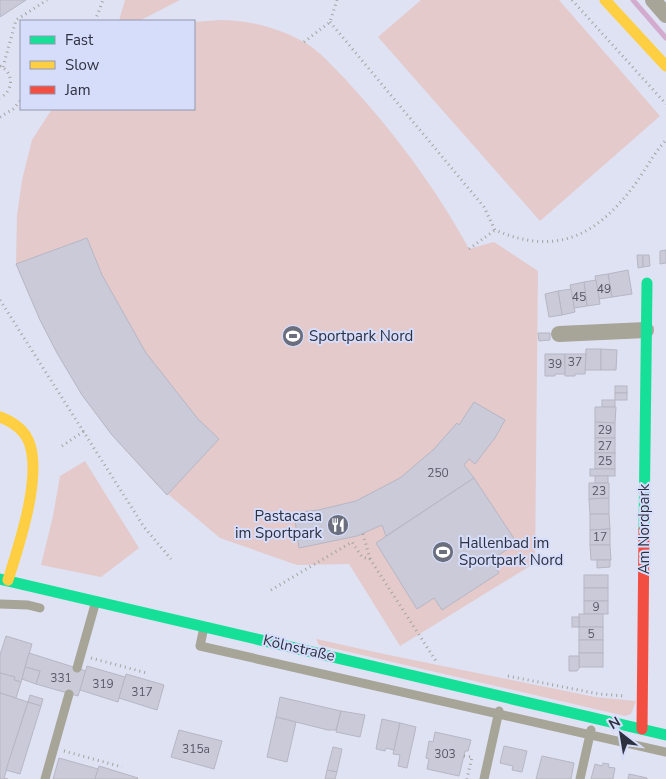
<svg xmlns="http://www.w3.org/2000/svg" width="666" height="779" font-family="'Nunito Sans',sans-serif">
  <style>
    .green { fill: #e4cacb }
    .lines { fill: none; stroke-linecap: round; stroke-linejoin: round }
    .stream { stroke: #d2abcf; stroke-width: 5 }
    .building { fill: #cacad9; stroke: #b6b6c4 }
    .path { stroke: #a4a3a0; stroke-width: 3; stroke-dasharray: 1 4; stroke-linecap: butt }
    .lane { stroke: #a7a498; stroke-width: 9 }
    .street { stroke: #a7a498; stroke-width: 16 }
    .fast { stroke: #16e098; stroke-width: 11 }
    .slow { stroke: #ffcf43; stroke-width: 11 }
    .jam { stroke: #f24e42; stroke-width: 11 }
    .labels { text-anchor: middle; stroke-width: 4; stroke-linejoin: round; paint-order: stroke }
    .number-label { font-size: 12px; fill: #575967 }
    .poi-label { font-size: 15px; fill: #2d303e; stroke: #d6ddfb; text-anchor: start }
    .street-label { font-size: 15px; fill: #2d303e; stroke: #d6ddfb }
  </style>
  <rect width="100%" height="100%" fill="#dee2f3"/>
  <!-- green -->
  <g class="green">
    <path d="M125,0h55l-41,21h-20z"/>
    <path d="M421,0h138l101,116 -120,105 -162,-184z"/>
    <path d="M220,20c29,0 59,8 84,22 16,9 29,25 42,38 47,51 90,108 123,169l25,-7 44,29 -3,292 -135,83 -51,-82 -52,1 -77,-27 -64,-54 -44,-49 -30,-40 -25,-42 -17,-33 -24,-56 1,-49 5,-35 10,-40 20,-31h142v-87z"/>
    <path d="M85,461l54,87 -38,29 -60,-12 12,-49 7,-40z"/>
    <path d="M316,639l68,15 211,43 41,4 -5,13 -6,2 -306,-71z"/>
  </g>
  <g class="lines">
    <!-- stream -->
    <path class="stream" d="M633,0l33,38"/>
  </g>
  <!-- building -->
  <g class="building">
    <path d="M0,0h26l-26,17z"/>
    <path d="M87,238l15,37 44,78 52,66 21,20 -52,56 -55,-60 -30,-40 -25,-42 -17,-33 -24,-56z"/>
    <path d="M666,250v13l-6,1v-13z"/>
    <path d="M637,255h6v12l-5,1z"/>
    <path d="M643,255h6l1,11 -7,1z"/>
    <path d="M628,270l4,24 -20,3 -4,-23z"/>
    <path d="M608,274l4,23 -13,2 -4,-23z"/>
    <path d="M596,280l4,24 -13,2 -3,-24z"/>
    <path d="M584,282l3,24 -13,2 -4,-23z"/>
    <path d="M571,289l4,23 -13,3 -4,-24z"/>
    <path d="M558,291l4,24 -13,2 -4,-23z"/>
    <path d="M538,333h12v7l-11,1z"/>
    <path d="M586,349h15v21h-16z"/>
    <path d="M601,349l16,1 -1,20h-15z"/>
    <path d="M545,354h20v20h-10v2h-10z"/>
    <path d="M565,354h21l-1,20h-10v2h-10z"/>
    <rect x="615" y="386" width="12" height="7"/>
    <rect x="615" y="393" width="12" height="7"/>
    <rect x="602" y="400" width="13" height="7"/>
    <path d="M474,402l31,18 -10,18 -20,26 -6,-5 -5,6 10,13 -88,58 -4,-11 -25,11 -58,12 -5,-35 24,-3 38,-9 44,-23 34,-29 23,-26 2,2z"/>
    <path d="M595,407h21l-1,16 -20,-1z"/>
    <path d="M595,422l20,1v15h-20z"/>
    <rect x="595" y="438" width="20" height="15"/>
    <rect x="595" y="453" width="20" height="16"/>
    <rect x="590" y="469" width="25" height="7"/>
    <rect x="595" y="476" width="13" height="7"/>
    <path d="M474,478l43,65 -26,17 8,13 -57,37 -8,-12 -17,11 -41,-66z"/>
    <path d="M589,483h20v15l-20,1z"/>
    <path d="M609,498v16h-19l-1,-15z"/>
    <path d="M590,514h19l1,15 -20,1z"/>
    <path d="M610,529v16h-20v-15z"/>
    <path d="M590,545h20l1,15h-20z"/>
    <path d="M597,560h13v7l-13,1z"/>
    <rect x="584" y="575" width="24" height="13"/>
    <rect x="584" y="588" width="24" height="13"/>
    <rect x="584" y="601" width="24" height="13"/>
    <rect x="579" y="614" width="24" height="13"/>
    <rect x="572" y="617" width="7" height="10"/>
    <rect x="579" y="627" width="24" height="13"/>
    <path d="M6,636l26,8 -11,38 -7,-2 1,-3 -15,-4v-18z"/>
    <rect x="579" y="640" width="24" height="13"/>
    <path d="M29,653l57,18 -8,25 -42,-12 4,-13 -15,-4z"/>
    <rect x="579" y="653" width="24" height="14"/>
    <path d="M569,656h10v11h1l-3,4h-8z"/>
    <path d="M87,666l38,11 -7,25 -38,-12z"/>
    <path d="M25,667l15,4 -4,13 -14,-5z"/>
    <path d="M0,673l15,4 -1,3 7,2 -5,16 -16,-5z"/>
    <path d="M126,674l38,11 -7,25 -38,-12z"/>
    <path d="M0,693l28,9 -24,76 4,1h-8z"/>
    <path d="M30,695l13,4 -2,7 -13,-4z"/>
    <path d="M280,697l61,14 -5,19h-8l-52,-13z"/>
    <path d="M28,702l13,4 -21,68 -14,-4z"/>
    <path d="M341,711l24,4 -5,22 -24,-5z"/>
    <path d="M276,717l20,5 -9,40 -20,-5z"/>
    <path d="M382,719l18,4 -6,27 -8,-2 -1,3 -9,-2z"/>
    <path d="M400,723l16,4 -9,41 -9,-2 2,-11 -7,-1z"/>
    <path d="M179,730l43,11 -8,28 -43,-12z"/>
    <path d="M435,732l36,8 -3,11h-3l-6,25 -32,-7 2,-10 -3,-1 3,-17 4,1z"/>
    <path d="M504,746l23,5 -5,21 -10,-2 1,-4 -13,-3z"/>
    <path d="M333,747l9,2 -5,23 -10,-2z"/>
    <path d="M542,756l32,7 -3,16h-35z"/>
    <path d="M59,758l39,11 -3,10h-42z"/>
    <path d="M603,763l6,1 -1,3 7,1 -2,11h-22l4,-15 7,2z"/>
    <path d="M99,766l39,12 -1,1h-42z"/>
    <path d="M327,770l10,2 -2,7h-10z"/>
    <path d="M629,774l18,4v1h-19z"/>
  </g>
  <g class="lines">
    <!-- path -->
    <g class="path">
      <path d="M572,0l94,104"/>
      <path d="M95,21l8,-21"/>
      <path d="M330,22l154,185 11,23c60,26 100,7 138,-43 12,-16 20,-33 33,-47"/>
      <path d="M304,42l26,-20 7,-22"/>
      <path d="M0,66c14,7 14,24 0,32"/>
      <path d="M3,67l13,-47 31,-20"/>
      <path d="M0,117l13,-8 8,-9"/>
      <path d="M469,249l26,-19"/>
      <path d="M0,300l144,227 27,32"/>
      <path d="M62,446l22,-15"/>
      <path d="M363,534l7,25"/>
      <path d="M271,590l81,-48 10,15 8,2 66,102"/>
      <path d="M91,658l56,15"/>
      <path d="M508,676l91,18 26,2"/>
      <path d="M64,751l58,16"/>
      <path d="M464,756l8,1 -5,22"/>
    </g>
    <!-- lane -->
    <g class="lane">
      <path d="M0,604l28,1 12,3"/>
      <path d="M204,627l-4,19 466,106"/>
      <path d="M77,668l19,-67"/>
      <path d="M45,779l24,-85"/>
      <path d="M484,779l15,-68"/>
      <path d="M580,779l11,-49"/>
    </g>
    <!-- street -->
    <g class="street">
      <path d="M653,0l13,15"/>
      <path d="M559,334l87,-4"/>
    </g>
    <!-- fast -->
    <g class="fast">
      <path d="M644,530l3,-247"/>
      <path d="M0,579l666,156"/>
    </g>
    <!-- slow -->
    <g class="slow">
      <path d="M605,0l61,66"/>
      <path d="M0,417c13,5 26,14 30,28 11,35 -11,100 -22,135"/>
    </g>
    <!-- jam -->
    <path class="jam" d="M642,729l2,-199"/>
  </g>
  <!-- icons -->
  <defs>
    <g id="stadium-disc" transform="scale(1.125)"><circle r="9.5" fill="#6b6e7d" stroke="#d6ddfb"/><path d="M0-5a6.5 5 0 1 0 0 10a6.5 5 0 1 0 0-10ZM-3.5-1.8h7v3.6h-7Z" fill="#fff"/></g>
    <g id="restaurant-disc" transform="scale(1.125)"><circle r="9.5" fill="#6b6e7d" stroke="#d6ddfb"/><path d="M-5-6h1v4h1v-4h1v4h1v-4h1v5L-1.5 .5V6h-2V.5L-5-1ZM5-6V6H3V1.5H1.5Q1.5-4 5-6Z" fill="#fff"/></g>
  </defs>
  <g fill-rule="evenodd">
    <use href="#stadium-disc" x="293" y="336"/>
    <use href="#restaurant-disc" x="338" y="525"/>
    <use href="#stadium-disc" x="443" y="552"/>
  </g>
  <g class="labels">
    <!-- number labels -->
    <g class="number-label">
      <text x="604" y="293">49</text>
      <text x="579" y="301">45</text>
      <text x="575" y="366">37</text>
      <text x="555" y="368">39</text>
      <text x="605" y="434">29</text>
      <text x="605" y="450">27</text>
      <text x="605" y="465">25</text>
      <text x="438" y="477">250</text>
      <text x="599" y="495">23</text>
      <text x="600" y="541">17</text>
      <text x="596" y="611">9</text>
      <text x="591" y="638">5</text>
      <text x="61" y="682">331</text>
      <text x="103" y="688">319</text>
      <text x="142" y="696">317</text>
      <text x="196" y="753">315a</text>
      <text x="445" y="758">303</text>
    </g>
    <!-- poi labels -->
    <g class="poi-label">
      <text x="309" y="341">Sportpark Nord</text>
      <text x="322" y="521" text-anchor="end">Pastacasa<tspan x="322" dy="17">im Sportpark</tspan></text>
      <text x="459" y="548">Hallenbad im<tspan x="459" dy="17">Sportpark Nord</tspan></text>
    </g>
    <!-- street labels -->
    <g class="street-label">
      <text transform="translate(644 529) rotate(-90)" y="5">Am Nordpark</text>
      <text transform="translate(299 648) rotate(13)" y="5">Kölnstraße</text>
    </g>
  </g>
  <!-- legend -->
  <rect x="20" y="20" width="175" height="90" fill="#d6ddfb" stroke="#9298af"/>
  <rect x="30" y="36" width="25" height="8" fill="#16e098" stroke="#9298af"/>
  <text x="65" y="45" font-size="15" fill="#2d303e">Fast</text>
  <rect x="30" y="61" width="25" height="8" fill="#ffcf43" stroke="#9298af"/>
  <text x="65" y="70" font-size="15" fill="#2d303e">Slow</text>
  <rect x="30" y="86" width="25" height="8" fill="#f24e42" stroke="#9298af"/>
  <text x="65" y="95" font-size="15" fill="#2d303e">Jam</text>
  <!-- north arrow -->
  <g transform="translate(621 734) rotate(329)" stroke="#d6ddfb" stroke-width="4" paint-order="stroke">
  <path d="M0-4L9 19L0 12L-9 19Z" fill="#2d303e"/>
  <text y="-8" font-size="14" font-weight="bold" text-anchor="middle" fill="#2d303e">N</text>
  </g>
</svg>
